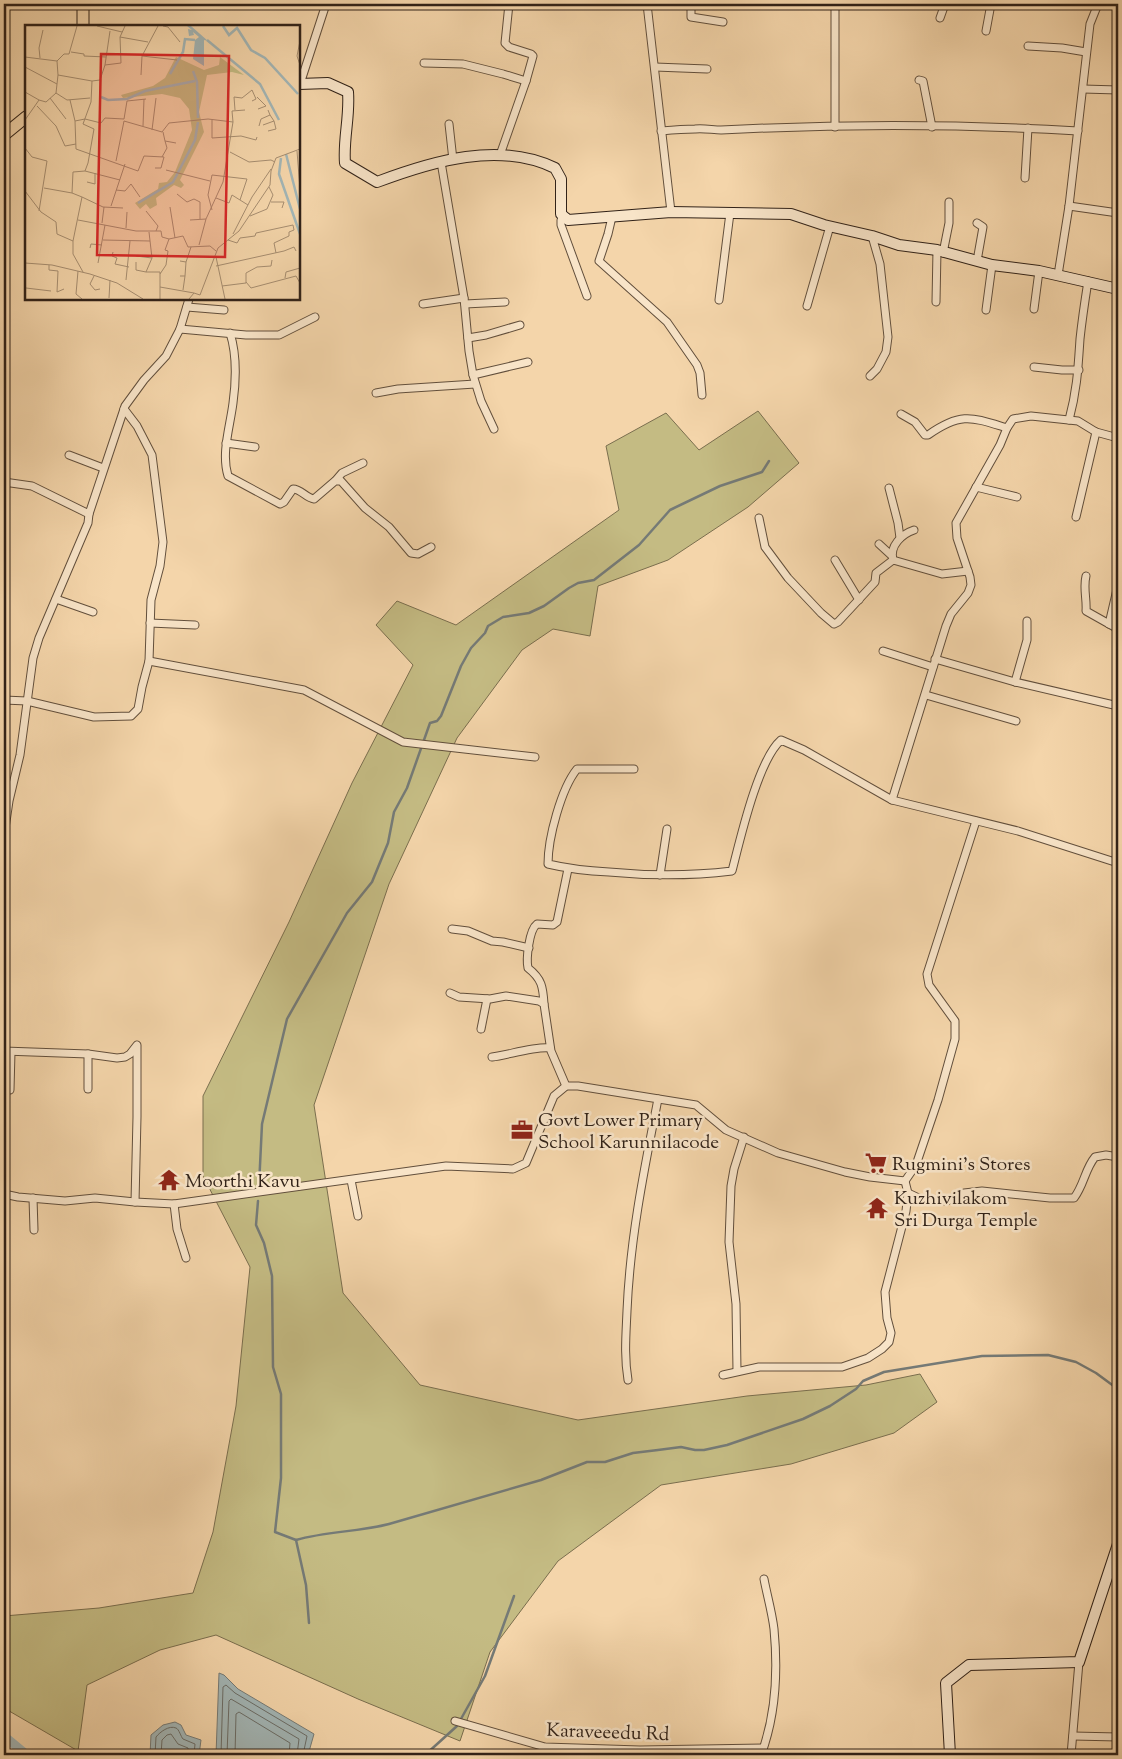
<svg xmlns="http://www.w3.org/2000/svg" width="1122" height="1759" font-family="'Sorts Mill Goudy',serif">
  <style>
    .green { fill: #c4bb83; stroke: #7a6e4e }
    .water { fill: #a2b5b5; stroke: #757a76 }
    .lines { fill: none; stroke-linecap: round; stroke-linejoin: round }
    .shore { stroke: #6a6c66; stroke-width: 1 }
    .stream { stroke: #757a76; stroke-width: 2.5 }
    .canal { stroke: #a2b5b5; stroke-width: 9 }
    .street-casing { stroke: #624f3c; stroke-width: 9 }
    .secondary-casing { stroke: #312218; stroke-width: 12 }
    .primary-casing { stroke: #312218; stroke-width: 13 }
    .street { stroke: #f8e4c8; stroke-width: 7 }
    .secondary { stroke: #f8e4c8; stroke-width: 10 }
    .primary { stroke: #f4d5aa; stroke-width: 11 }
    .labels { text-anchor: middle; stroke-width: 5; stroke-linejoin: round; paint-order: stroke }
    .poi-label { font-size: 19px; fill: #312218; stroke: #f8e4c8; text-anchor: start }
    .street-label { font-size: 19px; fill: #312218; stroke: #f8e4c8 }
    .inset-river { fill: none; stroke: #a2b5b5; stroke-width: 2.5 }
    .inset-road { fill: none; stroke: #a68d70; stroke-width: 1 }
    .view { fill: #d62828; fill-opacity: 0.15; stroke: #d62828; stroke-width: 2.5 }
    .inset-edge { fill: none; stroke: #312218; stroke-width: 2.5 }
  </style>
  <rect width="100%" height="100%" fill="#f4d5aa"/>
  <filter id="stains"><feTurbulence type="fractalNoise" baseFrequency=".004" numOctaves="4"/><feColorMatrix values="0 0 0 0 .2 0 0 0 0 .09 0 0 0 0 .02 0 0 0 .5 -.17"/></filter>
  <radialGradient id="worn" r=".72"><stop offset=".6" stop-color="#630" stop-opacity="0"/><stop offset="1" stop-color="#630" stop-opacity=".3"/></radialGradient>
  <!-- green -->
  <path class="green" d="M758,411l41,52 -51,44 -80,53 -70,26 -8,50 -37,-7 -31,21 -65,88 -68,146 -75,221 29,188 77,92 158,35 169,-24 119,-11 54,-11 17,28 -43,31 -103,31 -130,21 -103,76 -68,91 -30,89 -102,-42 -142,-64 -56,15 -73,35 -9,66 -74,-43v-92l95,-8 94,-15 20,-61 23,-126 14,-139 -47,-91v-80l86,-174 63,-139 61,-118 -37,-40 21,-24 59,24 163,-115 -13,-64 60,-33 33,37z"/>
  <!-- water -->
  <g class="water">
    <path d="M219,1673l5,2 14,14 76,45 -6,21h-92z"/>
    <path d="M175,1722l6,3 5,10 15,5 -2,15h-49l1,-20 12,-10z"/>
  </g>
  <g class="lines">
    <!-- shore -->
    <g class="shore">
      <path d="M155,1755l1,-18c4,-5 13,-12 20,-9 3,1 5,9 7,11l12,5 -1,11"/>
      <path d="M161,1755l1,-15 5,-5 4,-1 7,10 10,4v7"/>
      <path d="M221,1755l2,-68 3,-2 9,8 72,43 -4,19"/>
      <path d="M227,1755l2,-54 2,-2 68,40 -2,16"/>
      <path d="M235,1755l1,-41 3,-2 51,31 -1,12"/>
    </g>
    <!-- stream -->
    <g class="stream">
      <path d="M259,1186l3,-62 25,-105 60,-106 25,-31 16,-39 6,-31 13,-24 23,-65 7,-2 4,-5 20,-50 10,-18 14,-15 3,-7 15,-9 26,-4 15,-7 25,-18 9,-5 16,-3 45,-35 31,-35 50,-24 42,-14 7,-11"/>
      <path d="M258,1201l-2,24 8,18 8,33 1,91 8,27v84l-6,54 21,8 10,45 3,38"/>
      <path d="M296,1540c31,-9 63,-8 93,-16l152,-44 46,-18h18l28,-9 25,-3 23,-3 14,3h9l23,-5 76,-26 27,-13 26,-17 7,-8 21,-9 98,-16 66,-1 28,7 20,11 19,14"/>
      <path d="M425,1755l32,-29 28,-50 29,-80"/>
    </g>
    <!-- canal -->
    <path class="canal" d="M4,1736l23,19"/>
    <!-- street casing -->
    <g class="street-casing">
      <g id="street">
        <path d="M647,4l24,208"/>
        <path d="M691,4v13l32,5"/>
        <path d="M835,4v123"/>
        <path d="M940,18l5,-14"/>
        <path d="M986,31l5,-27"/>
        <path d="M1028,46l34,2 24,4"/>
        <path d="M424,63l39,1 40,10 23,7"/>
        <path d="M655,67l52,2"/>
        <path d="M919,80l4,1 9,46"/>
        <path d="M300,84l26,-80"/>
        <path d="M1083,89l35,1"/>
        <path d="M449,124l4,36"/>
        <path d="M661,131c11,-1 22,-2 34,-2 9,-1 18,1 26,1 119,-6 239,-6 357,1"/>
        <path d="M500,155l26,-74 7,-25 -2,-2 -22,-7 -4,-4 4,-39"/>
        <path d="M441,162l23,136 5,53 4,24 8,26 13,28"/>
        <path d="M1025,178l3,-50"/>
        <path d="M1069,206l49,7"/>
        <path d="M612,217l-4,17 -9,27 68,61 30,43 3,8 2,22"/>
        <path d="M565,218l-4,2v5l26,71"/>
        <path d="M943,253l6,-30v-21"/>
        <path d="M977,261l6,-34 -6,-4"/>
        <path d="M1058,275l11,-69 21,-182 8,-20"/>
        <path d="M719,300l11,-87"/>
        <path d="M936,302l1,-52"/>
        <path d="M423,304l41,-6"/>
        <path d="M465,304l40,-2"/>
        <path d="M807,306l23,-80"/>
        <path d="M187,307l37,3"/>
        <path d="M1034,309l5,-38"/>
        <path d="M986,310l6,-45"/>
        <path d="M180,329l66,6h33l36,-18"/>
        <path d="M230,333c7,22 6,48 3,70 -3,24 -12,50 -5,73l52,28 4,-2 9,-13c8,0 13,9 21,10l21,-18h6l24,27 24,19 22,26 7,1 13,-7"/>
        <path d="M468,338l18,-3 34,-10"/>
        <path d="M1034,367l28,3h17"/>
        <path d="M473,375l55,-13"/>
        <path d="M870,376l7,-7 9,-17 2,-15 -8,-73 -8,-28"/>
        <path d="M376,393l22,-4 77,-5"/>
        <path d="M901,414l14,8 10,13h3c33,-23 43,-18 79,-7l6,-9 18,-3 47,5 18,11 22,6"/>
        <path d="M1069,420c8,-30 9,-51 11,-81 2,-19 5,-39 8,-58"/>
        <path d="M226,443l29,4"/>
        <path d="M69,455l34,13"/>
        <path d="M336,480l6,-7 21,-10"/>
        <path d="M4,482l28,4 57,28"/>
        <path d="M976,487l41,10"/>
        <path d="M889,488l9,35 2,15"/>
        <path d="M1076,517l20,-85"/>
        <path d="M759,518l6,29 23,31 33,35 13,11 4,-2 37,-40 1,-9 17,-13 49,14 26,-3"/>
        <path d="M879,544l13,12"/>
        <path d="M835,560l24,40"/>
        <path d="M893,560c-4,-14 9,-26 21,-30"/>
        <path d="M1086,576c-3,12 1,23 0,35l32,18"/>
        <path d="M56,599l37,13"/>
        <path d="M150,623l45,2"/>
        <path d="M1109,624l9,-39"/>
        <path d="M883,651l50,16"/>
        <path d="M935,659l80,23 103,24"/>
        <path d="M149,661l155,29 99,52 132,15"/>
        <path d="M1015,682l12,-42v-19"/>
        <path d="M926,695l90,26"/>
        <path d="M4,700l23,1 67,16 37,-1 7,-7 4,-22 7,-26 2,-61 9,-34 3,-24 -11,-87 -15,-29 -13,-17"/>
        <path d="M634,769h-57c-16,20 -29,69 -29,95 21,5 40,7 61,8 42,4 82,4 123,-1 8,-31 26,-111 49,-131l23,10 88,50 126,31 100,32"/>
        <path d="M892,800l54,-174 5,-12 17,-21 3,-8 -1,-8 -13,-39 -1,-15 44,-78 7,-17"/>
        <path d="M4,835l5,-34 11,-46 13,-97 6,-20 49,-115 1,-9 36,-108 19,-26 22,-24 14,-27 9,-30"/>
        <path d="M660,875l7,-46"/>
        <path d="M452,929l16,2 24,10 11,1 26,6"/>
        <path d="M450,993l9,4 31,2 16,-3 33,5 5,3 7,47 15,35"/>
        <path d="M544,1004c-1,-17 -2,-25 -16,-36 -2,-9 1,-38 9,-44l16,1 4,-3 11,-53"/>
        <path d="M481,1029l6,-30"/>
        <path d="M4,1051l84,3 29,4 8,-1 5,-3 7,-9v72l-2,85"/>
        <path d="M492,1057c16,-2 44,-11 58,-9"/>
        <path d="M88,1089v-35"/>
        <path d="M10,1090l1,-38"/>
        <path d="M351,1180l7,36"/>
        <path d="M908,1193l15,7 24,1 17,-8 18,-2 68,7h24c10,-13 11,-29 21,-41l11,-2 12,2"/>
        <path d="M4,1194l14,3 47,4 30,-3 40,4 39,2 272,-38 67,3 13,-6 28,-67 12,-10h12l118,19 30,25 52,23 67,19 25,5 35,4 11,-16 22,-65 17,-61v-18l-26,-36 -2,-11 49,-153"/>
        <path d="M33,1198l1,32"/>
        <path d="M174,1204l3,25 9,29"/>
        <path d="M737,1371l-1,-67 -7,-62 2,-56 3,-17 10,-32"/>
        <path d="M723,1375l36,-8h83l26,-9 14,-9 7,-7 2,-9 -4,-15 -2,-26 21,-81 2,-18 -3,-12"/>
        <path d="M628,1380c-4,-24 -2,-45 -1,-69 3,-72 17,-141 31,-212"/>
        <path d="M455,1721l90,26 95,3 123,-2"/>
        <path d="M1073,1736l45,1"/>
        <path d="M761,1755c15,-40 17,-84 13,-126 -2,-17 -7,-34 -10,-50"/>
        <path d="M1071,1755l8,-93"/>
      </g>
    </g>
    <!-- secondary casing -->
    <g class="secondary-casing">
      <g id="secondary">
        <path d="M299,84l29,-1 20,9c2,25 -5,47 -3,71l32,19c56,-21 122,-41 178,-14l6,11v35l7,6 103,-8 120,2 33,11 48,11 27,9 38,5 55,15 47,6 79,18"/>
        <path d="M950,1755l-4,-72 23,-18 110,-3 39,-118"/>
      </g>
    </g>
    <!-- primary casing -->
    <g class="primary-casing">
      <g id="primary">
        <path d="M83,26v-22"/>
        <path d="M4,135l22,-18"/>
      </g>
    </g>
    <!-- street -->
    <use href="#street" class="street"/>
    <!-- secondary -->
    <use href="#secondary" class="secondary"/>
    <!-- primary -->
    <use href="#primary" class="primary"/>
  </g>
  <!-- icons -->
  <defs>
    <g id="office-bare" transform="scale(1.725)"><path d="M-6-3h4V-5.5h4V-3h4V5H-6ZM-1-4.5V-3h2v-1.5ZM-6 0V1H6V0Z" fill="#8f2418" stroke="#f8e4c8" stroke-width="2.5" paint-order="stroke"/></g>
    <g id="supermarket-bare" transform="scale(1.725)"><path d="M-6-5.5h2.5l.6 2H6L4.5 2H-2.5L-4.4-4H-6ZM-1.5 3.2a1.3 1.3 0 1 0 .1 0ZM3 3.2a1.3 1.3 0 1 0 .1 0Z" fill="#8f2418" stroke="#f8e4c8" stroke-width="2.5" paint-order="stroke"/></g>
    <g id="temple-bare" transform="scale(1.725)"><path d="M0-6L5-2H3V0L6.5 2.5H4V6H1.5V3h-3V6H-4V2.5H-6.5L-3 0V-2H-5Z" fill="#8f2418" stroke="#f8e4c8" stroke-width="2.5" paint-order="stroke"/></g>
  </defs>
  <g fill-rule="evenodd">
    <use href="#office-bare" x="522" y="1130"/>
    <use href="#supermarket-bare" x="876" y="1163"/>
    <use href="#temple-bare" x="169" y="1180"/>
    <use href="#temple-bare" x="877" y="1208"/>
  </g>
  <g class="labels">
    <!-- poi labels -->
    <g class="poi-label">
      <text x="538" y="1126">Govt Lower Primary<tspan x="538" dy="22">School Karunnilacode</tspan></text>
      <text x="892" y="1170">Rugmini's Stores</text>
      <text x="185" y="1187">Moorthi Kavu</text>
      <text x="894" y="1204">Kuzhivilakom<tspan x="894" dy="22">Sri Durga Temple</tspan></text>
    </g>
    <!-- street labels -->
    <g class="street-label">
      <text transform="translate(608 1731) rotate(2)" y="7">Karaveeedu Rd</text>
    </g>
  </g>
  <!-- overview -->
  <g transform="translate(25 25)">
    <rect width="275" height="275" fill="#f4d5aa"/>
    <path d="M151,32l28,13 15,-5 1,-8 24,18 -12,-3 -25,3 -8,37 5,20 -24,48 4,5 -3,3 -7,-3 -18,13 1,7 -7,4 -4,-5 -6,5 -5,-6 23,-14 1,-6 8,-1 8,-10 17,-42 -3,-21 -9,-11 -18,-4 -39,4 -2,-3 32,-9 12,-8z" fill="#c4bb83"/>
    <path d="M162,1h4l17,15 -4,-1v26l-11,-7 2,-19 4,-3 -6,-5 1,3 -5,1 -1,-7 4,1z" fill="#a2b5b5"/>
    <path class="inset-river" d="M198,1l6,9 8,-7 14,22 14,8 33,36M182,15l53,44 19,36M168,46l4,11 1,36M145,49l13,-22 2,-13 10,1M76,72l7,3 19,-1 18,-8 50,-10M261,129l14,55M256,133l-2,16 21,60M113,178l35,-21 22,-42 3,-18"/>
    <path class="inset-road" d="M72,1l25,6M138,1l5,1 12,15M95,12l28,5M275,16l-3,15 3,9M46,27l13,2v2l22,1M117,31l35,4M0,32l32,4 7,-7h5l8,-28M15,33l-1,-10 4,-18M32,36l1,14 34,6M80,40l5,-34M0,42l32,17M116,50l1,-19 16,-30M0,67l14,8M31,68l11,7 23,-2M232,72l9,9 -8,3M25,73l16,21M45,75l5,21M12,81l19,20 9,20 11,-2M210,85l-1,-13 8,1 10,-8 4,9 -4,2M99,94l-19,-1 -4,5 -16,-4 -10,2 1,28 62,22 6,-15 20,1 -3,11h-6M99,94l3,-18 19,-2M0,95l14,-20 7,2 10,-9 2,-18M187,95v18l29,-2 15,4 1,-3M208,97l-1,-11 13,-1M238,100l11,-4 -4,-6M118,101l1,-27M234,101l2,-7 9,-4 -2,-5M127,105l4,-32M243,106l8,-2 -2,-8M138,107l2,9 11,2M0,123l7,9 15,4 -8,50M272,126l3,38M205,127l19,10 22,-2 4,2M137,132l5,-9 -2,-7M91,136l8,-40 38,11 7,-9 39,-4 25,3 -10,60 -17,37 -7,26M141,145l44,11M60,146l35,9M62,157l8,2v-11M19,163l28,5M91,165l9,1 6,-7 9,13M0,166l16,21 15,10 1,12 16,7v13l10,18M152,169l10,8 7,-3 6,3v17M57,172l21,10 20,1M191,173l13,5 3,-8 16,10M246,177h13l-2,6M86,181l14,-42M145,182l5,31M187,185l-4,-15 4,-20 35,4 -7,21M121,186l12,15 -2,5M225,191l17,-7 6,-14 -4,-8M53,195l58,11h25l1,6 7,2 14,-3 5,11 22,-1 6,5M165,195l16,-1M77,198l2,-16M101,203l1,-16M124,207l3,26 -6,14h14v27M208,209l19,-37 19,-28M78,215l47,1M203,215l9,3 3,-5 15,-2 1,-3 37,-8 1,5 -5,2v4l-15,7 2,10M48,216l9,-44 -10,-4 1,-21 12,-1 3,-8 6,-34 -11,-5 8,-22 1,-21 8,-1 5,-15 16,-2 -1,-26 5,-11M65,223l1,-4 11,1M259,226l10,-4 2,4M88,227l-1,4 5,2 -2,6 14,3M111,231l16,2M191,232l9,42M155,236l6,1 -1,14M111,237v8l10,2M161,237l5,-15M0,238l27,2 38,9 27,9 26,16M73,238l7,-38M24,240v5l9,1 -1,21 7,-3M191,241l68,-15M53,246l-2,23 6,5M135,249l6,-9 2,-14 -3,-1 4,-11M69,251l-4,8 5,6 5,-1M155,251h5l-2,14M260,253l1,-6 14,-4M101,255l4,-39M221,257l5,6 45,-12 4,7M197,261l24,-3v-10l11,-6 14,-1 1,-6M135,262l34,6M1,263l25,3M84,273l1,-18M164,274l5,-6 6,2 18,-47 21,-17 31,-46 1,-14 5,-13 24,-9"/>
    <path class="view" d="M76,29l128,2 -4,201 -128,-2z"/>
    <rect width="275" height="275" class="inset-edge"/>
  </g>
  <!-- margin -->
  <rect width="1122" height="1759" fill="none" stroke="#f4d5aa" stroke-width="20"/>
  <rect x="5" y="5" width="1112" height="1749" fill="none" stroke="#312218" stroke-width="2.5"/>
  <rect x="10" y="10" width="1102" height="1739" fill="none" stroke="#312218"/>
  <rect width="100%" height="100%" filter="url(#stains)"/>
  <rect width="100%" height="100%" fill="url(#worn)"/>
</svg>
